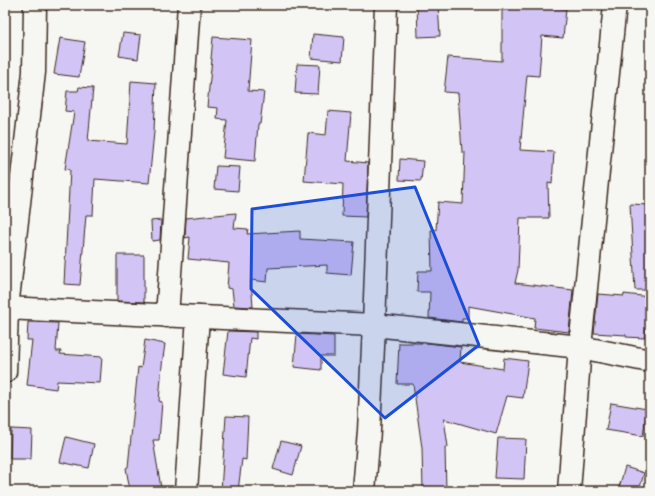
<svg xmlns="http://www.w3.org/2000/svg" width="655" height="496" font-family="Sriracha,sans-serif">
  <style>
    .building { fill: #d3c4f6; stroke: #3b2a1e }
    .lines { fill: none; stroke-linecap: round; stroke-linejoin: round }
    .minor-casing { stroke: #3b2a1e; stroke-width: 25 }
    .minor { stroke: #f6f6f2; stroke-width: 22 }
    .marked { fill: #1d4ed8; fill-opacity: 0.2; stroke: #1d4ed8; stroke-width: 3; stroke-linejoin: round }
  </style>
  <rect width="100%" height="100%" fill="#f6f6f2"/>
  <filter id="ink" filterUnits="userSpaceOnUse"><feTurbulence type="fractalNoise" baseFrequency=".025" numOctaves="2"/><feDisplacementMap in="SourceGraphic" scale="8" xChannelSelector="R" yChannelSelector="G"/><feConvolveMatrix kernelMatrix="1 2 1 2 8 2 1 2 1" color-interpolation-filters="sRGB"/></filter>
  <g filter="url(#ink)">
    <!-- building -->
    <g class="building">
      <path d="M417,5h21l2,31 -22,1z"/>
      <path d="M502,5h23l41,4 -3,29 -21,-2 -3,40 -12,-1 -7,75 34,2 -2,32 -4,-1 1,35h-29l-2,52 -3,13 58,7 -4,42 -35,-4 1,-10 -67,-12v12h-6v4l-33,-4 1,-26h-13l1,-21h14l-1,-41h5l2,-28 25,2 2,-52h-3l-4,-59 -14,-1 4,-35 54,4z"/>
      <path d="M123,33l18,2 -3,24 -19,-3z"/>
      <path d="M313,34l31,3 -2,24 -31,-3z"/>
      <path d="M213,37l39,3 -4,51 16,1 -4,32h-2l-3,37 -32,-3 4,-38 -10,-1 1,-11 -11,-1 5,-48h-1z"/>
      <path d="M60,38l25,4 -6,35 -25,-3z"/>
      <path d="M297,64l23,1 -2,29 -23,-1z"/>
      <path d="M131,81l25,2 -2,49 -5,51 -54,-4 -2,36h-7l-6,70 -16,-1 6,-114 -5,-1 9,-57 -9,-1 2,-20h11l1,-4 14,1 -5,53 39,3z"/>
      <path d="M328,111l23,2 -4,48 21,2 -2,54 -24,-1 1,-32 -39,-3 4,-48 18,2z"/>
      <path d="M400,159l23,2 -2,20 -22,-1z"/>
      <path d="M216,166l24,1 -2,24 -24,-2z"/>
      <path d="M630,204l20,1v85h-15z"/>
      <path d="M236,213l-2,15 14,1 -1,5 53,-3v8l54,3 -3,33 -24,-2v-8l-59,3 -1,14 -16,-2 2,27 -19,-1 -2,-17 -5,-1 2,-25 -41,-4 2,-22 -5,1 1,-20z"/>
      <path d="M161,220l-1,20 -8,1 -1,-20z"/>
      <path d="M117,255h27v47l-27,-1z"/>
      <path d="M598,294l26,2v-2l26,3v32l-4,-1 -2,10 -18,-1v-2l-32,-2z"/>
      <path d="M28,322l30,1 -2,28h5l-1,3 42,3 -2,26 -43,-2 -1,8 -29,-4 5,-45h-5z"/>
      <path d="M228,331l28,1v7l-6,-1 -4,39 -23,-3z"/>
      <path d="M297,334l37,2v20h-13v14l-27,-3z"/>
      <path d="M145,340l20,4 -3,21 -3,36 3,1 -3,38h-6l8,48 -16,3h-15l-4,-23 2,-1 10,-100 3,1z"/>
      <path d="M399,343h29l33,4 -1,15 43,7 1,-11 24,3 -5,37 -16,-2 -11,38 -52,-15 4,28h-3l1,44h-23l-1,-43 -9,-64h-16z"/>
      <path d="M611,403l36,6 -4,27 -37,-6z"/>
      <path d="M226,416l22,1 -2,43 -4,-1 -4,32h-17z"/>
      <path d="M11,429l21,1 -1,29h-21z"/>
      <path d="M66,437l28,7 -5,24 -29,-6z"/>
      <path d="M498,438l28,1 -2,40 -29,-1z"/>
      <path d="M281,441l20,5 -8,29 -20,-6z"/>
      <path d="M625,467l19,6 -5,18h-21z"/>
    </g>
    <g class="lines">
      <!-- minor casing -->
      <g class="minor-casing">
        <g id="minor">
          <path d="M5,308l369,17 206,22 70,14"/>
          <path d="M167,316l22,-311"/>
          <path d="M5,372l2,-64 27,-236 1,-67"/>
          <path d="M186,491l12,-174"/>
          <path d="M364,491l5,-60 5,-106 12,-320"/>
          <path d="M569,491l11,-144 35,-342"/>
        </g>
      </g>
      <!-- minor -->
      <use href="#minor" class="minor"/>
    </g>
  </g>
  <!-- marked area -->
  <path class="marked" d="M415,187l64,158 -94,73 -134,-129 1,-80z"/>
  <!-- margin -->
  <rect width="655" height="496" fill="none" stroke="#f6f6f2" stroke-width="20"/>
  <rect x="10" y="10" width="635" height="476" fill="none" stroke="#3b2a1e" stroke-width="1.5" filter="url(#ink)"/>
</svg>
